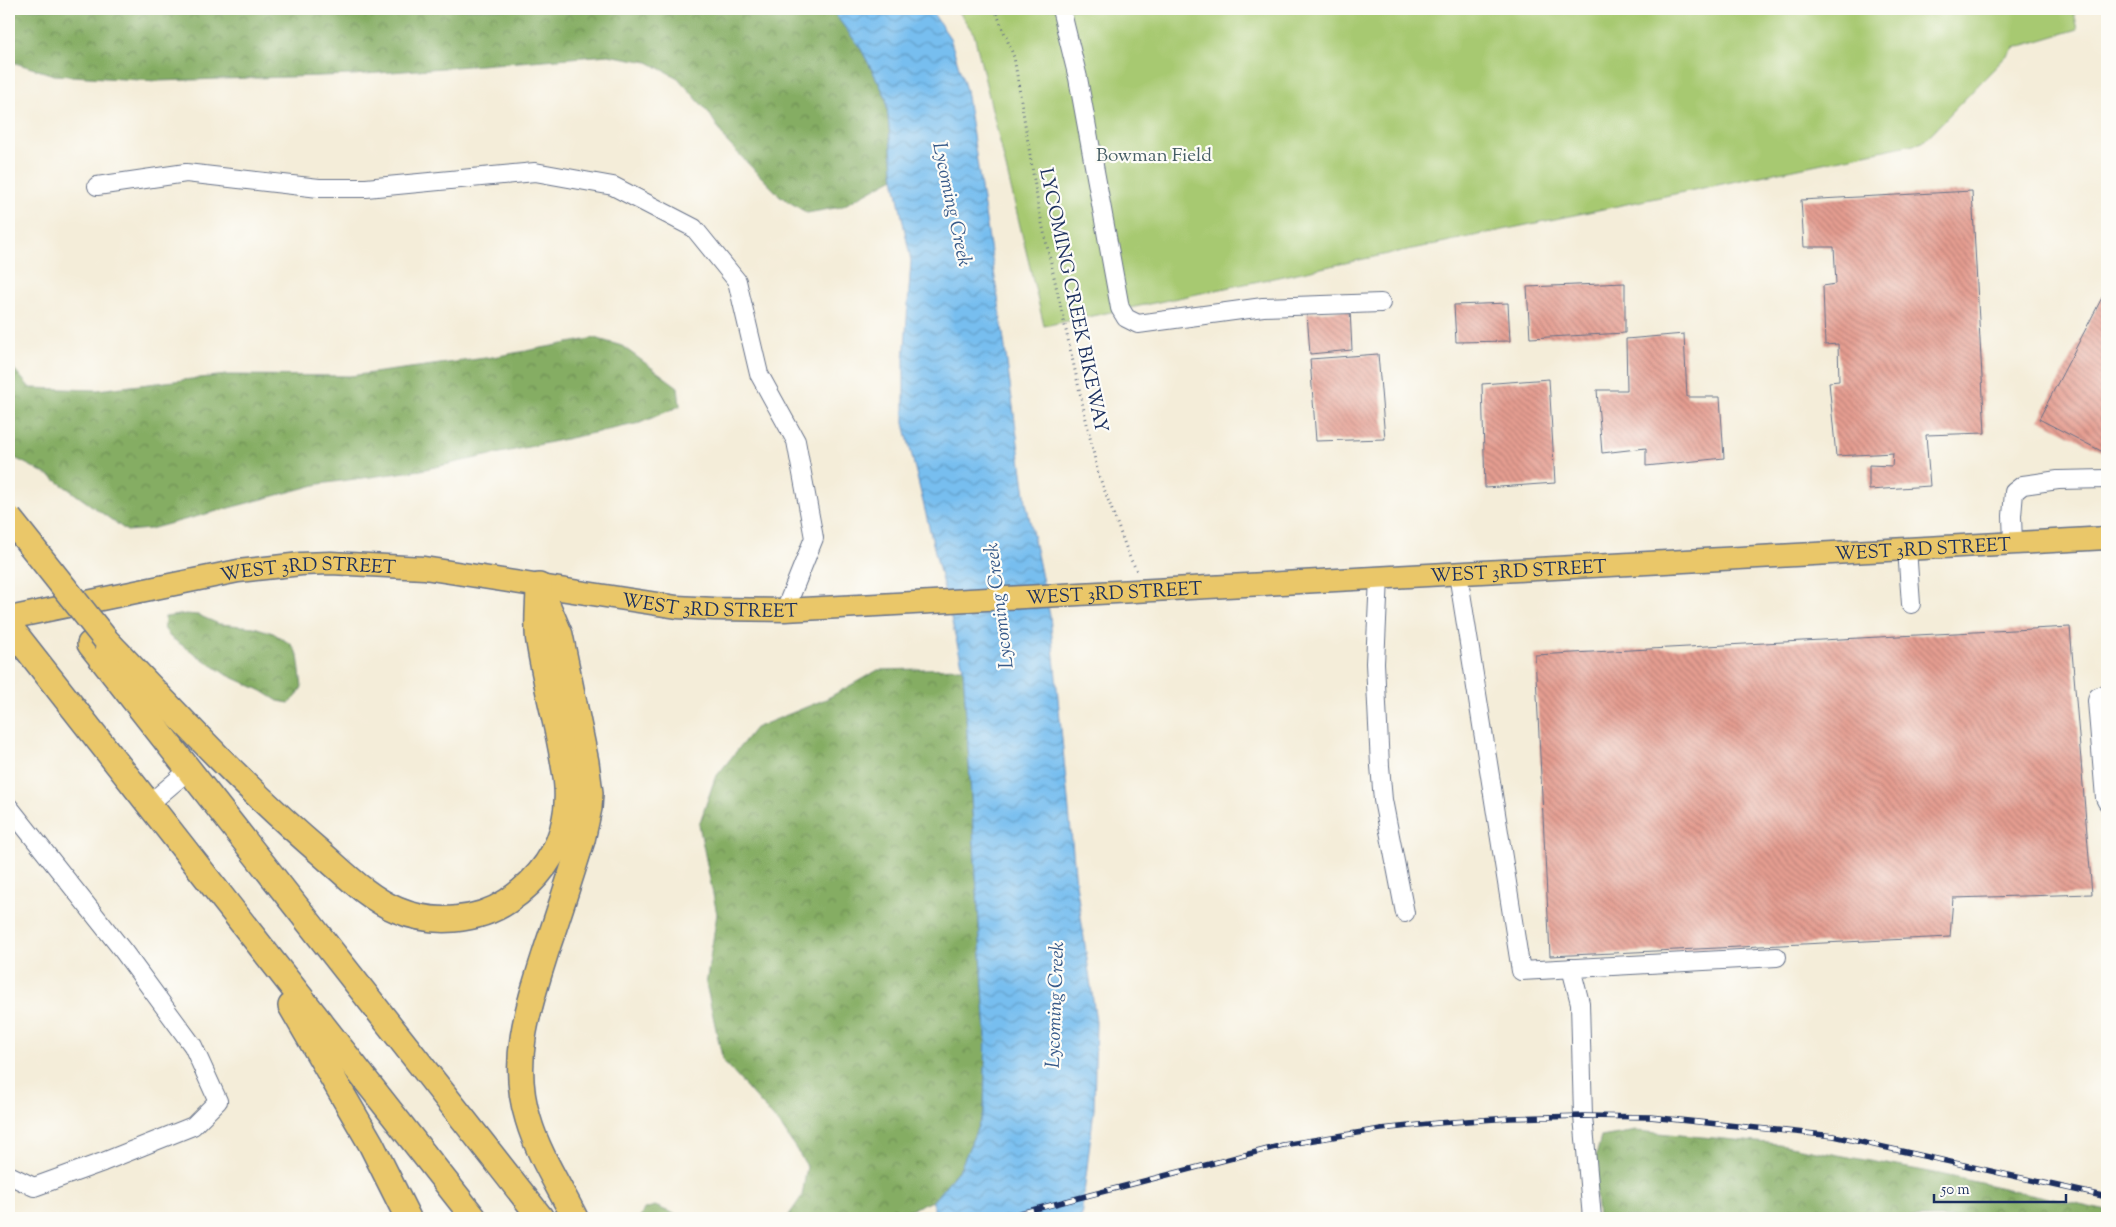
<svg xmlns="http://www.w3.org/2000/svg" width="2116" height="1227" font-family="'Sorts Mill Goudy',serif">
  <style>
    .forest { fill: url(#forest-crowns); stroke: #506e60 }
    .green { fill: #a7c971; stroke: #617c68 }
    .water { fill: url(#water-waves); stroke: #4976a6 }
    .building { fill: url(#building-back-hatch) }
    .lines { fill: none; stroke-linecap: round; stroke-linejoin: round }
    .minor-casing { stroke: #677289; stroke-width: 20 }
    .major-casing { stroke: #677289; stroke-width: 25 }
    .highway-casing { stroke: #677289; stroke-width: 28 }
    .path { stroke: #677289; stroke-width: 3; stroke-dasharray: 1 4; stroke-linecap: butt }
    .minor { stroke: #fff; stroke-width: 18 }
    .major { stroke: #eac769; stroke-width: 22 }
    .highway { stroke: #eac769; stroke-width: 25 }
    .rail-casing { stroke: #1b2f5e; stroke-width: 5.5 }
    .rail { stroke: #fdfcf7; stroke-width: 4; stroke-dasharray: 11; stroke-linecap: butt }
    .highway-bridge-casing { stroke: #677289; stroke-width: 28; stroke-linecap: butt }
    .highway-bridge { stroke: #eac769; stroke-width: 25 }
    .labels { text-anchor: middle; stroke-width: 4.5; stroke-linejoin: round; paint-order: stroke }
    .park-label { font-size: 19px; fill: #455d64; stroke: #fdfcf7 }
    .street-label { font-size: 19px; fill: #1b2f5e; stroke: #fdfcf7 }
    .water-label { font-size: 20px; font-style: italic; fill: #375a8a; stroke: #fdfcf7 }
  </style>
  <defs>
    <pattern id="forest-crowns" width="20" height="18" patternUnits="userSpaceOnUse" patternTransform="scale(1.25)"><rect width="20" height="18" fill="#85ad63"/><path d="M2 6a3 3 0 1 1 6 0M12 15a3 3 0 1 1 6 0" fill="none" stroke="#6c8d55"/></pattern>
    <pattern id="water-waves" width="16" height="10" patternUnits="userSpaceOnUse" patternTransform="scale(1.25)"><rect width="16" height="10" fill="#77beef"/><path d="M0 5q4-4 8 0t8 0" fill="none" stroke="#619bc5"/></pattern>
    <pattern id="building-back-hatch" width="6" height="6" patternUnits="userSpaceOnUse" patternTransform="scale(1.25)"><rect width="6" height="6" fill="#e59d90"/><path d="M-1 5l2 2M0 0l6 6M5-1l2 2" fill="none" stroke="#b98079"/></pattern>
  </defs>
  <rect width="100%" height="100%" fill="#fdfcf7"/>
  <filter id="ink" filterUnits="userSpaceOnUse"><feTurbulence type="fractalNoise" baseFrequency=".02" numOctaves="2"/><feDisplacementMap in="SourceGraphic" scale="10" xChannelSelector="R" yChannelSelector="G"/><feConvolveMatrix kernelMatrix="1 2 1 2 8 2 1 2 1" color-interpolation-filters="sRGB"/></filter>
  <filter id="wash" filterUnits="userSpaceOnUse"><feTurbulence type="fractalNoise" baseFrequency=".0096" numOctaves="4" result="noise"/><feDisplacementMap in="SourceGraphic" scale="20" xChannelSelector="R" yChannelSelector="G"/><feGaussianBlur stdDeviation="1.12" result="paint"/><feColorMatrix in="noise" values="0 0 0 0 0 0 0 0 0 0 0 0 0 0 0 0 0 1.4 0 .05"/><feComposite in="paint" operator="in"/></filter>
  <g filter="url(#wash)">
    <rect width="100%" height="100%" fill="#f4edd9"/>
    <!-- forest -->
    <g class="forest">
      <path d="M9,9h822l30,40 25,48 8,81 -53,29 -34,6 -27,-17 -53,-54 -18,-29 -31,-35 -30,-16 -40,-7 -255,20 -196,6 -103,-6 -45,-14z"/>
      <path d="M595,338l27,8 56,41 2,19 -40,17 -219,47 -102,14 -169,45 -23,2 -77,-55 -41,-21v-92l21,25 67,2 129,-15 124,1 143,-19z"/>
      <path d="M186,614l12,1 21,9 35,3 19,6 19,12 6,10 4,32 -6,10 -7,6 -11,-2 -16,-10 -37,-17 -55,-37 -6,-9 1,-11z"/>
      <path d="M963,668l23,366 -2,78 -23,55 -28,34 -47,17h-99l15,-22 5,-30 -26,-40 -58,-65 -17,-77 11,-70 -18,-89 16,-47 40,-50 71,-29 52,-29z"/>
      <path d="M1636,1131l143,13 156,29 172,38v7h-509l-5,-51 8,-30z"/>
      <path d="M655,1206l29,12h-44l4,-9z"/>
    </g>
    <!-- green -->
    <path class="green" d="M957,9h1116l5,20 -64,19 -91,94 -879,184 -70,-292z"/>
    <!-- water -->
    <path class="water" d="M831,9h99l20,29 16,52 33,214 27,198 24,114 26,267 20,138 -2,88 -13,109h-148v-17l28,-34 23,-55 2,-78 -23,-366 -59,-245v-62l7,-100 -17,-83 -8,-81 -25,-48z"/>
    <g id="blocks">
      <!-- building -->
      <g class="building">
        <path d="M1972,191l13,242 -59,2 4,51 -61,4v-25l23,1 1,-13 -57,3 -7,-74 10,-1 -1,-37 -13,1 -2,-59 13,-2 -2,-37h-30l-3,-47z"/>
        <path d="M1625,283v50l-95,5 -3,-51z"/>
        <path d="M2107,288v166l-68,-35z"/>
        <path d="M1508,303l2,38 -54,1 -2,-37z"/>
        <path d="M1350,310l2,40 -42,4 -3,-41z"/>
        <path d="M1684,334l3,63h33l4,61 -78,8v-18l-44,5 -5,-63h30l-1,-51z"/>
        <path d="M1378,354l7,85 -69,2 -6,-82z"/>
        <path d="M1549,379l6,104 -70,5 -3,-104z"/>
        <path d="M2070,627l22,267 -139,4 -3,39 -400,19 -15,-301z"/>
      </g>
    </g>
  </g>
  <g filter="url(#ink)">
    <use href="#blocks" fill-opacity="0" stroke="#677289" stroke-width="1"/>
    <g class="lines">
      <!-- minor casing -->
      <g class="minor-casing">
        <g id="minor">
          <path d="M1061,9l17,69 42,230 6,10 12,6 125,-17 118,-4"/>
          <path d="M97,186l89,-13 133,15h47l169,-16 78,14 81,42 43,53 22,93 37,67 18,97 -29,72"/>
          <path d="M2013,543l-1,-27 2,-24 9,-7 35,-5 49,-1"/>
          <path d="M1907,549l4,55"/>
          <path d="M1458,574l63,397 256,-14"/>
          <path d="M1379,578l-4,85 5,103 3,34 22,113"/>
          <path d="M2107,693l-9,4 -1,4 8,97 2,4"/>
          <path d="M149,804l40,-34"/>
          <path d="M9,807l115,145 69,94 25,55 -25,25 -90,36 -69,25 -25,-12"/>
          <path d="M1571,968l9,35 3,113 9,102"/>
        </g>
      </g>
      <!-- major casing -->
      <g class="major-casing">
        <g id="major">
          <path id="s1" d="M9,618l229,-47 63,-7 30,-1 93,5 253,39 37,2 71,1 1322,-72"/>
        </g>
      </g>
      <!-- highway casing -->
      <g class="highway-casing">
        <g id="highway">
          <path d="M543,595l17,40 26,127 4,31 -1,15 -7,32c-11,35 -22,70 -34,105 -18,57 -39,114 -20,174 10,35 31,67 47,99"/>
          <path d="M9,626l465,592"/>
          <path d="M106,640c70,74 139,148 216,214 23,20 46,44 75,56 35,15 80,12 111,-9 29,-20 51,-48 57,-82 6,-28 -1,-54 -6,-81 -7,-32 -15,-64 -20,-96 -3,-18 0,-38 0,-56"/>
          <path d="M90,644l451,574"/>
          <path d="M291,1006l80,138 37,74"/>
        </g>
      </g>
      <!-- path -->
      <path class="path" d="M995,9l19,48 25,153 59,263 32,85 7,13"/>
      <!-- minor -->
      <use href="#minor" class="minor"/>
      <!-- major -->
      <use href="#major" class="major"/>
      <!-- highway -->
      <use href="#highway" class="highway"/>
      <!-- rail casing -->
      <g class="rail-casing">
        <path id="rail" d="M1001,1218l282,-73 98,-16 57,-6 72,-5 73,-2 67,1 184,19 273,61"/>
      </g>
      <!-- rail -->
      <use href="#rail" class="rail"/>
      <!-- highway-bridge casing -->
      <g class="highway-bridge-casing">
        <path id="highway-bridge" d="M9,518l97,122"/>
      </g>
      <!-- highway-bridge -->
      <use href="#highway-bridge" class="highway-bridge"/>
    </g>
  </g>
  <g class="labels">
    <!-- park labels -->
    <g class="park-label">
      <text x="1154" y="161">Bowman Field</text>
    </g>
    <!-- street labels -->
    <g class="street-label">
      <text transform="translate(1075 300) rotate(78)" y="7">LYCOMING CREEK BIKEWAY</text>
      <text dy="7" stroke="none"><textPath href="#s1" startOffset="1924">WEST 3RD STREET</textPath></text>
      <text dy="7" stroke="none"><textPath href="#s1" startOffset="1519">WEST 3RD STREET</textPath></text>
      <text dy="7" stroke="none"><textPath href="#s1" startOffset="304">WEST 3RD STREET</textPath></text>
      <text dy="7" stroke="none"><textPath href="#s1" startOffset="1114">WEST 3RD STREET</textPath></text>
      <text dy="7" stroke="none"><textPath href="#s1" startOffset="709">WEST 3RD STREET</textPath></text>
    </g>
    <!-- water labels -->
    <g class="water-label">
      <text transform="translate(953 204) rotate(78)" y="7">Lycoming Creek</text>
      <text transform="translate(998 606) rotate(-97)" y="7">Lycoming Creek</text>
      <text transform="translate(1054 1005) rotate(-88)" y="7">Lycoming Creek</text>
    </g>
  </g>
  <!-- margin -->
  <rect width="2116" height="1227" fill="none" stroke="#fdfcf7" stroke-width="30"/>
  <!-- scale -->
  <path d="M1934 1194v8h132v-8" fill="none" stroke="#1b2f5e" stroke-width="2.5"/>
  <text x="1941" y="1194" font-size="15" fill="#1b2f5e" stroke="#fdfcf7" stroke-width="4" paint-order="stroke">50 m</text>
</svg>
